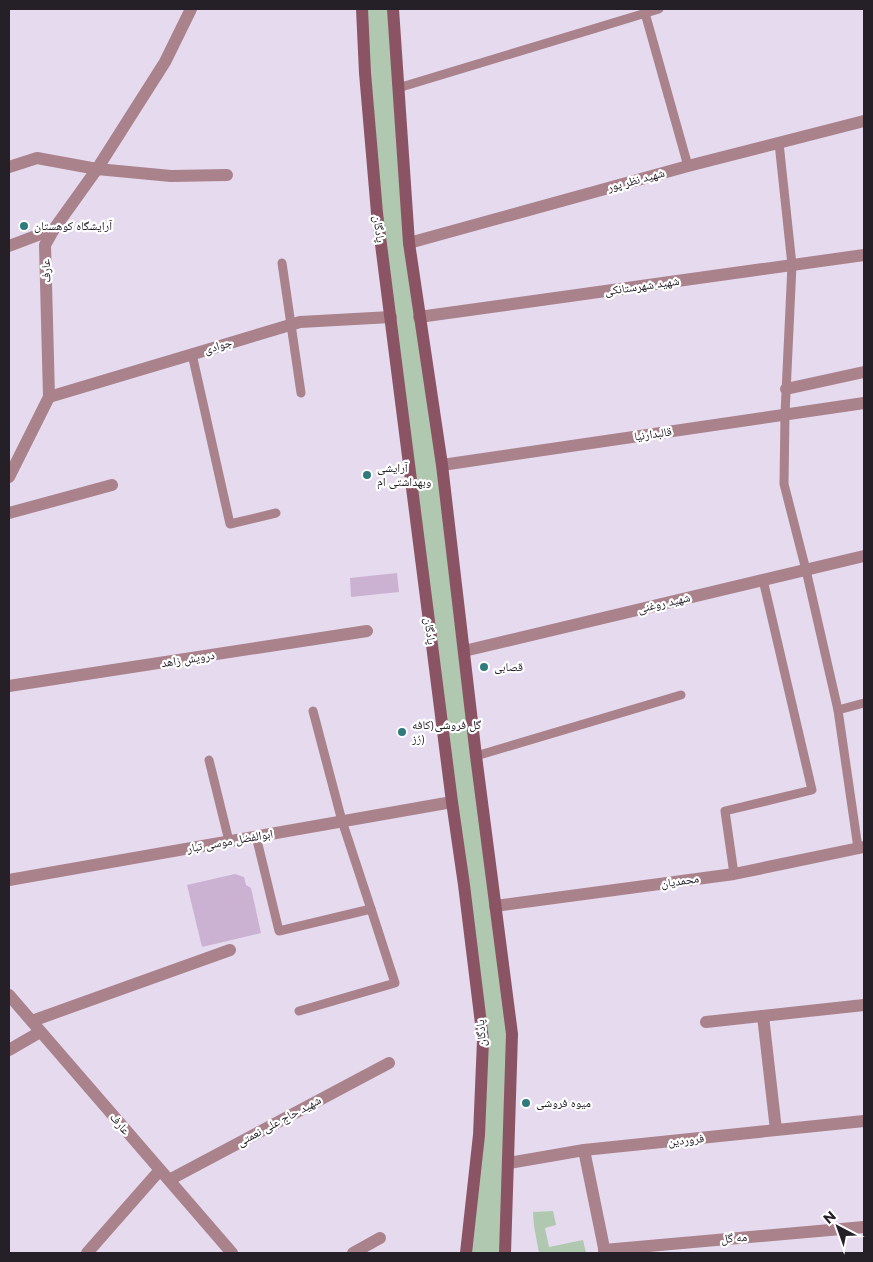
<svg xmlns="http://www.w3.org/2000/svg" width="873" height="1262" font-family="Montserrat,'Noto Naskh Arabic',sans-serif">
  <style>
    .green { fill: #afc8af }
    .building { fill: #ccb2d2 }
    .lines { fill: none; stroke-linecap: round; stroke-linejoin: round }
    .service { stroke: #a9828c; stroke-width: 9 }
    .minor { stroke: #a9828c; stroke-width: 12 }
    .tertiary { stroke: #a9828c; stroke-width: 12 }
    .secondary { stroke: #8b5465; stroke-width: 12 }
    .poi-dot { fill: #307a7e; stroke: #fff; stroke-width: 2 }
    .labels { text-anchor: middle; stroke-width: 4.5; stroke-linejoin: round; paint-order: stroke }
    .street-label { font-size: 12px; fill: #252028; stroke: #fff }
    .poi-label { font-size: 12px; fill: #252028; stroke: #fff; text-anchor: start }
  </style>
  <rect width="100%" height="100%" fill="#e6daef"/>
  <!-- green -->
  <g class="green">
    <path d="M362,9h31l16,234 103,791 -7,219h-39l17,-213 -92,-723z"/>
    <path d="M553,1211l3,14 -11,3 4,19 34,-7 3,13h-47l-5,-27 -1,-14z"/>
  </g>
  <!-- building -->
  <g class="building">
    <path d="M397,573l2,19 -48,5 -1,-19z"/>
    <path d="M235,874l9,3 2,8 5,3 10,45 -59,14 -15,-62z"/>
  </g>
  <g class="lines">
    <!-- service -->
    <g class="service">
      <path d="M645,13l43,153"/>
      <path d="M398,88l261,-79"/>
      <path d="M779,143l13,122 -7,149 -1,70 22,86 32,140 20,138"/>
      <path d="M282,263l19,130"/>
      <path d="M192,354l38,170 46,-11"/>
      <path d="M838,710l26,-7"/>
      <path d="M476,756l205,-61"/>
      <path d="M209,760l20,81"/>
      <path d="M256,836l23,95 92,-22 -29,-88 -29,-110"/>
      <path d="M734,874l-9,-63 87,-21 -49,-210"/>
      <path d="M299,1011l96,-28 -24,-74"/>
    </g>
    <!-- minor -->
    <g class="minor">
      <path d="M9,167l28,-9 60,11 74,7 56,-1"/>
      <path d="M409,243l279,-77 176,-45"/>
      <path d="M9,246l45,-17"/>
      <path d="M419,317l445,-62"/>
      <path d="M786,389l78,-17"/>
      <path d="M49,397l251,-75 91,-5"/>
      <path d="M442,465l422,-62"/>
      <path d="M9,513l103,-28"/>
      <path d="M464,651l400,-95"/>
      <path d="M9,686l358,-55"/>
      <path d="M9,880l443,-78"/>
      <path d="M495,906l239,-32 130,-27"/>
      <path d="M763,1016l13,114"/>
      <path d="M32,1021l198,-71"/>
      <path d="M706,1022l158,-17"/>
      <path d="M9,1050l31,-18"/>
      <path d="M584,1150l21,103"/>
      <path d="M509,1163l75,-13 280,-29"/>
      <path d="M169,1180l220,-117"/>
      <path d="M604,1250l260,-23"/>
      <path d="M87,1253l73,-83"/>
      <path d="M353,1253l27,-15"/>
    </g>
    <!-- tertiary -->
    <g class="tertiary">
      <path d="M9,477l40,-80 -4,-152 9,-16 43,-60 68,-107 26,-53"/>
      <path d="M9,995l223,258"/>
    </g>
    <!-- secondary -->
    <g class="secondary">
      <path d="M362,9l3,64 12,140 75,589 12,83 19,155 -4,95 -13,118"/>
      <path d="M393,9l16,234 33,222 34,291 36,278 -7,219"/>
    </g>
  </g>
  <!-- markers -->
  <g class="poi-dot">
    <circle cx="24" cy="226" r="5"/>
    <circle cx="367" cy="475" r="5"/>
    <circle cx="484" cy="667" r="5"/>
    <circle cx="402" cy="732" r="5"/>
    <circle cx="526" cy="1103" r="5"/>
  </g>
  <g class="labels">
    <!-- street labels -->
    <g class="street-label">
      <text transform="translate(636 180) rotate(-15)" y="4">شهید نظر پور</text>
      <text transform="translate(379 229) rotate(83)" y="4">پادگان</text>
      <text transform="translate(46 271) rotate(-92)" y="4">عارف</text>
      <text transform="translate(642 286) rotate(-8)" y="4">شهید شهرستانکی</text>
      <text transform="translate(218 346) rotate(-17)" y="4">جوادی</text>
      <text transform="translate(653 434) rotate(-8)" y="4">قالبدارنیا</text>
      <text transform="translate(664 603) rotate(-13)" y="4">شهید روغنی</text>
      <text transform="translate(430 631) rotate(83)" y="4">پادگان</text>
      <text transform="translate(188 659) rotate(-9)" y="4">درویش زاهد</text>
      <text transform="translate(230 841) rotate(-10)" y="4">ابوالفضل موسی تبار</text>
      <text transform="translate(680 881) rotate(-8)" y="4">محمدیان</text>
      <text transform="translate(481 1033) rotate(-94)" y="4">پادگان</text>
      <text transform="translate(279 1121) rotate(-28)" y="4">شهید حاج علی نعمتی</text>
      <text transform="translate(120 1124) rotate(49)" y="4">عارف</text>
      <text transform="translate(686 1140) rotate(-6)" y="4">فروردین</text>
      <text transform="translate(734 1238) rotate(-5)" y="4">مه گل</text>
    </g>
    <!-- poi labels -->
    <g class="poi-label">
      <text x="34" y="230">آرایشگاه کوهستان</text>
      <text x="377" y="472">آرایشی<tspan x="377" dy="14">وبهداشتی ام</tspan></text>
      <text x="494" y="671">قصابی</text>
      <text x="412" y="729">گل فروشی(کافه<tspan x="412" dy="14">رُز)</tspan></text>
      <text x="536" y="1107">میوه فروشی</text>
    </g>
  </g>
  <!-- border -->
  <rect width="873" height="1262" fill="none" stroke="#252028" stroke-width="20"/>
  <!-- north arrow -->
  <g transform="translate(838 1227) rotate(319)" stroke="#ffffff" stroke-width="4" paint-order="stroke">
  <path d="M0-4L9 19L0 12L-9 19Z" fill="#252028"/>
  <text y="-8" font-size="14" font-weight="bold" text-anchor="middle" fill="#252028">N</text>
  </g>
</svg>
